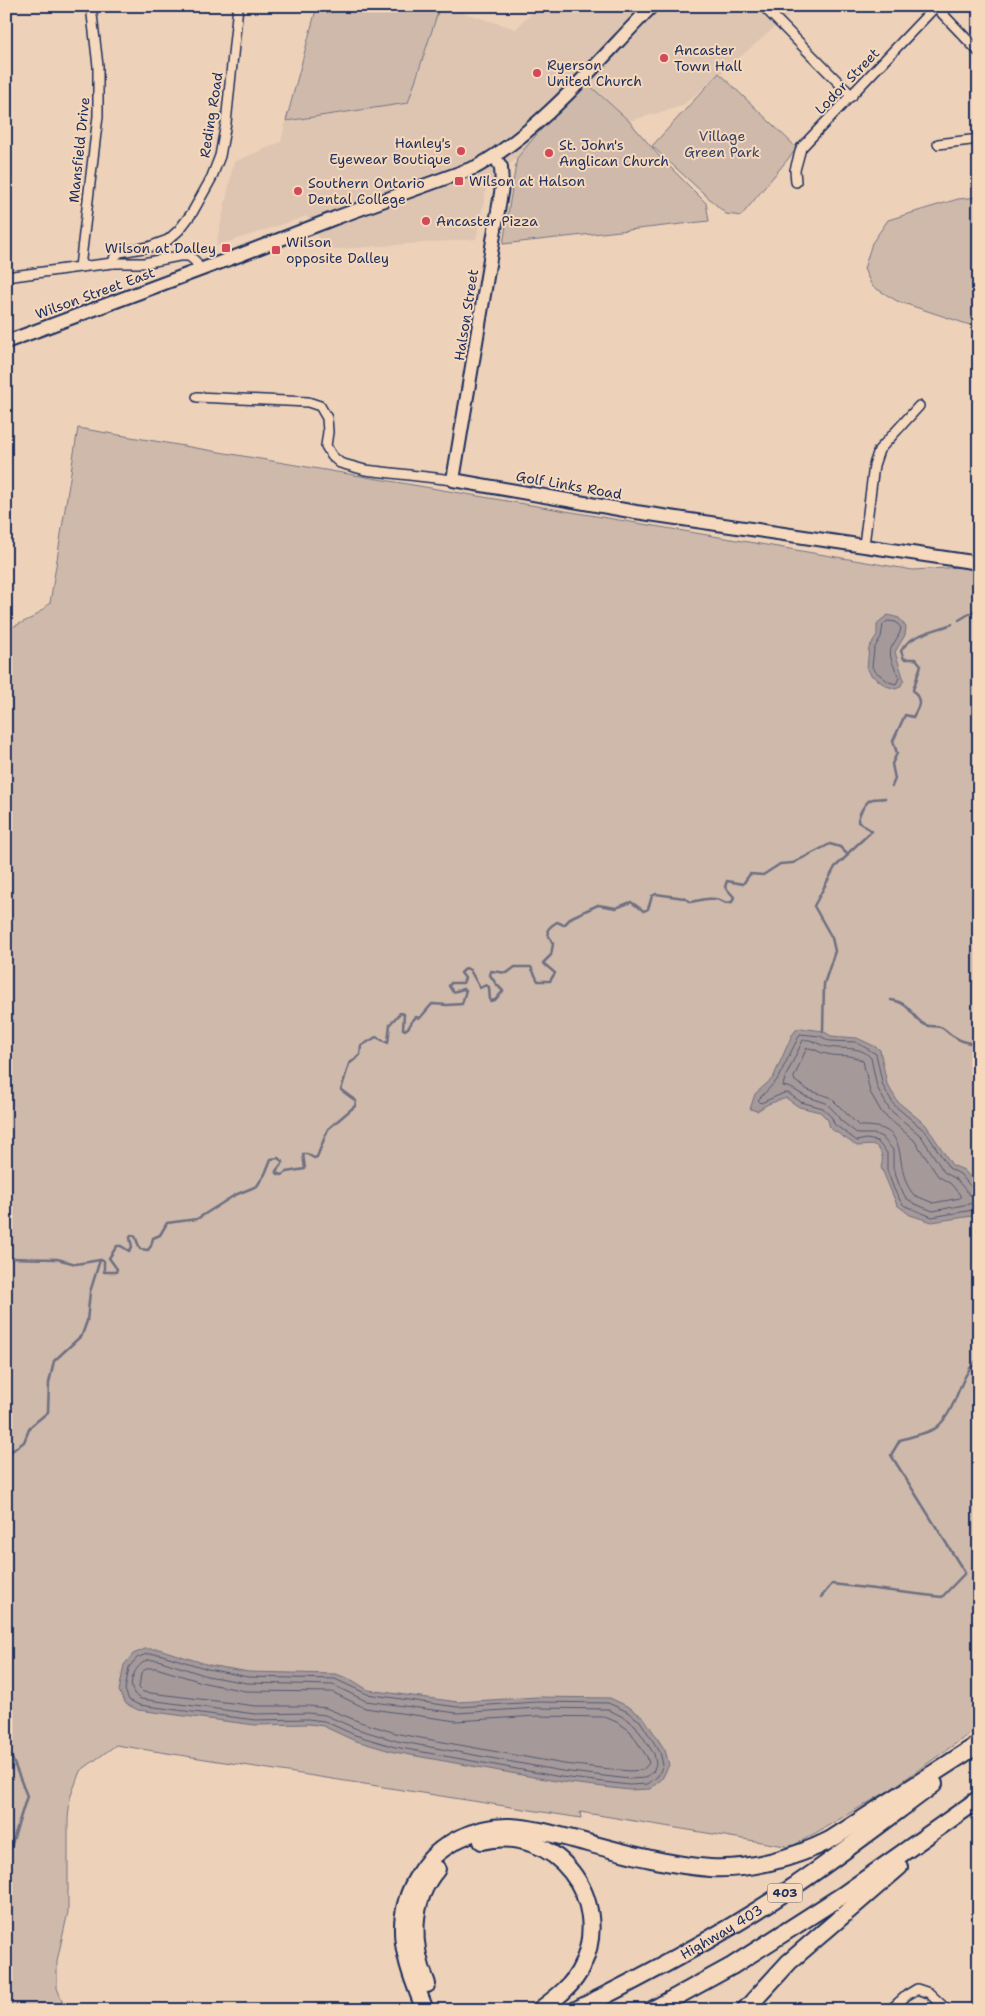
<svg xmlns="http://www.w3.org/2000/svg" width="985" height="2016" font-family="'Shantell Sans',sans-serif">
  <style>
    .built { fill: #ddc5b1 }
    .green { fill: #ceb9ab; stroke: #747484 }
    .water { fill: #a59999; stroke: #6e6f81 }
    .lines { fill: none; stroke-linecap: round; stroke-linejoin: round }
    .shore { stroke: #525976; stroke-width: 1 }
    .stream { stroke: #6e6f81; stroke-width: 2.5 }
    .street-casing { stroke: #1b2f5e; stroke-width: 12 }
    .secondary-casing { stroke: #1b2f5e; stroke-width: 16 }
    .highway-casing { stroke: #1b2f5e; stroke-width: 20 }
    .street { stroke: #f6d8bc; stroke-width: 9 }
    .secondary { stroke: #f6d8bc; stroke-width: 12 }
    .highway { stroke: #f6d8bc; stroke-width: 16 }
    .poi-dot { fill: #d1495b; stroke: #f6d8bc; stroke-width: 2 }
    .labels { text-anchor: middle; stroke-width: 4; stroke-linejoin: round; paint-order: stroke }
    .shield { fill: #f6d8bc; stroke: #5d627a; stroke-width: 1 }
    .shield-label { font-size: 12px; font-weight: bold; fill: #1b2f5e }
    .poi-label { font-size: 14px; fill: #1b2f5e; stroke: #f6d8bc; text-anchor: start }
    .street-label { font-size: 14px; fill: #1b2f5e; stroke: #f6d8bc }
    .park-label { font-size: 14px; fill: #36446a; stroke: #f6d8bc }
  </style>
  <rect width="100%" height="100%" fill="#edd1b8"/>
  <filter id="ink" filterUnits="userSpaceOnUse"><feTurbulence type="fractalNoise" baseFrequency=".02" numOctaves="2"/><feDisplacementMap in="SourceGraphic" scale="10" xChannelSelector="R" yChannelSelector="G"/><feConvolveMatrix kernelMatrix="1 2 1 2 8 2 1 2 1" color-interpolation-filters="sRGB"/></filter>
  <g filter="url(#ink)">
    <!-- built -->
    <path class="built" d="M440,6l76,23 23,-23h261l-118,100 -53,15 -43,-39 -69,76 -30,27 -11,54 -151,11 -18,-34 -91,30 18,-84 47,-20 5,-21 122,-18z"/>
    <!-- green -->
    <g class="green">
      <path d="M317,6h123l-32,97 -122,18z"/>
      <path d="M719,73l78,75 -56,68 -15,-2 -74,-68z"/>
      <path d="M586,82l43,39 31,36 46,46 3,18 -206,23 14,-86 41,-49z"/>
      <path d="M979,197v131l-82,-27 -25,-15 -8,-17 8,-26 16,-23 70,-21z"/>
      <path d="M78,428l835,142 66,-4v1161l-89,63 -99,57 -211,-35 1,6 -465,-73 -36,26 -10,27 -2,21v93l-11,49v27l9,22h-60v-1380l28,-13 16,-14z"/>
    </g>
    <!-- water -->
    <g class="water">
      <path d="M888,615l11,3 7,9 -1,8 -10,17 9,28 -4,7 -4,2 -10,-3 -15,-11 -4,-7 2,-20 8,-13v-10l4,-5z"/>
      <path d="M801,1028l22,3 8,5 26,2 17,8 6,4 7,34 11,18 28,23 26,40 12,5 15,18v25l-7,3 -40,6 -22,-7 -13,-10 -16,-38c3,-9 1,-16 -6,-22l-18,1 -27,-18 -2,-8 -8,-8 -21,-5 -13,-9 -18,6 -11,7 -7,-2 5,-15 18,-16 19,-43 4,-5z"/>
      <path d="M145,1649h14l50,16 40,7 87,2 16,6 16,10 90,12 79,-5 73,1 19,9 15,11 21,32 4,15 -7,14 -12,10 -21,1 -68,-8 -167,-30 -41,-12 -30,-14 -14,-2 -54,1 -117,-15 -12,-6 -7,-13 5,-26 9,-11z"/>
    </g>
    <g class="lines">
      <!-- shore -->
      <g class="shore">
        <path d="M888,621l8,1 5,6c-1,6 -4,10 -7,15 -9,12 1,23 5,35l-3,6 -7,-2 -14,-11 -3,-4 2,-18 7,-12 2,-12z"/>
        <path d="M807,1048c8,0 12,5 20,6 14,4 20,-2 36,7l7,31 12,21 32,27 24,36 13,8 9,11v3l-27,5 -19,-8c-25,-29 3,-71 -55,-69l-29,-29 -22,-7 -13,-9 -1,-3z"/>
        <path d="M979,1191l-6,-2 -13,-15 -11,-6 -23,-36 -32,-27 -11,-19 -7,-32 -20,-12 -26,-1 -10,-5 -20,-2 -23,46 -19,20 3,3 23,-10h4l13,9 22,6 9,10 2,6 23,17 9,-2 11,2 10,12v17l7,19 7,13 4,4 27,11 47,-8"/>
        <path d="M979,1197l-9,-2 -14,-16 -12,-7 -23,-36 -32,-27 -12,-22 -6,-29c-11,-13 -27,-8 -42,-11 -10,-1 -16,-9 -26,-7l-18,38 -2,8 8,2 14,8 21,7 10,10 4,7 18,14h17l7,3 11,13v18l7,19 6,11 9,6 18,7 46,-9"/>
        <path d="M147,1654h12l49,15 40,8 87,2 32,15 90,13 80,-5 71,1 18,8 14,10 20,31 3,13 -5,11 -10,8 -19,1 -68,-8 -166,-30 -40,-12 -31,-14 -16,-2 -53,1 -116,-15 -10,-5 -4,-10 4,-23 8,-9z"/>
        <path d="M147,1660h11l49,16 40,7 86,2 33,16 91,12 80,-5 70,1 16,8 12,8 19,29 2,10 -3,8 -8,6 -16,1 -67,-8 -165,-30 -40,-12 -32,-14 -17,-2 -53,1 -114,-15c-17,-8 -9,-32 6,-39z"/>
        <path d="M148,1668h8l49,15 40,8 87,1 33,16 91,13 81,-5 68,1 14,6 11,8 17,26 2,6 -6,7 -14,1 -65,-7 -165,-30 -39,-12 -34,-14 -18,-2h-52l-113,-14 -4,-4 2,-15z"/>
      </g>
      <!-- stream -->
      <g class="stream">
        <path d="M959,620l20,-12"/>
        <path d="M892,786l3,-7 -3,-15 5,-11 -4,-12 12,-26 8,2c7,-12 9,-16 0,-27l8,-25 -5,-6h-12l-3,-8c9,-17 34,-20 51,-27"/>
        <path d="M891,1000c19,3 19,14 31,23 7,5 11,2 18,4 4,1 7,5 10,7 10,7 16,9 29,10"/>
        <path d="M823,1031l1,-47 11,-33 -3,-13 -18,-32 21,-39 13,-12"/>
        <path d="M6,1258l51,1 19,5 24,-4"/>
        <path d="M100,1260l4,1v11h12l1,-3 -8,-11 8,-12h4l8,5 3,-4 -2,-9 1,-3 4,1 5,13 8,1 3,-4 2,-8 7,-3 7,-12 30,-4 38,-24 22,-9 8,-12 6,-15 7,-1 5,4 -7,9 2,3 4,1 4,-3 19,-3 -2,-15h4l7,4 3,-1 11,-28 27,-23 1,-5 -15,-11 8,-26 11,-9 1,-9 15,-9 12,6 2,-19 10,-11 4,1 -1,15 2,1 4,-3 4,-7 3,-3 4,1 12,-14 15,1 15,-1 4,-14 -3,-1 -10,3 -4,-6 2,-3h12l2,-5 -4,-5 5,-5 4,2 10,18 6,-3 3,2 1,14 5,-1 8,-9 -7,-7 -6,-9 1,-4 16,2 8,-6h16l7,14h12l5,-8 -12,-10 8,-8 2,-11c-4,-11 -12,-12 4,-22l7,3 8,-8 26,-12 18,3 15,-6 13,9 4,-2 4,-13 4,-2 28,4 7,4c13,-3 24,-6 35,1l6,-1 2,-5 -9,-10 2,-6 16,3 7,-10 13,1 17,-11 13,-1 37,-19 10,3 7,7 25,-23 -14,-9c0,-7 8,-22 15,-23 4,-1 8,0 12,-1"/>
        <path d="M6,1461l3,-8 15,-11 6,-15 18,-15 1,-29 5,-22 28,-26 5,-14 3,-29 10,-32"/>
        <path d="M6,1478l3,-8 -3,-9"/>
        <path d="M821,1597l11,-13 110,13 23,-24 -74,-118 9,-15c9,-3 30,-7 37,-13 21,-18 20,-49 42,-69"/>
        <path d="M6,1743l21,53 -17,54 -4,20"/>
      </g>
      <!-- street casing -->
      <g class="street-casing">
        <g id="street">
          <path d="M763,6l89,90"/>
          <path d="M936,7l43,45"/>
          <path d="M938,144l41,-5"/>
          <path d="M796,182l-1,-12 6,-22 135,-142"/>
          <path d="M113,263l2,-7 5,-4 29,-5 19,-7 11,-10 13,-17 19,-34 9,-23 6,-33 12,-117"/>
          <path d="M80,267l18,-151v-50l-7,-60"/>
          <path d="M6,277l74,-10 33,-4h31l35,-7h10l6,5 5,9"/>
          <path d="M197,397l111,5 12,4 7,12 1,14 -2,14 6,10 8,7 25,7 88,10"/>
          <path d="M864,545l10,-80 5,-15 40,-44"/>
          <path d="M890,2010l17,-15 10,-6 12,4 18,17"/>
        </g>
      </g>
      <!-- secondary casing -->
      <g class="secondary-casing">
        <g id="secondary">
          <path d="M495,157l6,10 1,20 -49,293 183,32 343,51"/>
          <path d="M6,342l234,-87 95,-37 141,-51c65,-36 123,-107 176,-161"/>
        </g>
      </g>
      <!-- highway casing -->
      <g class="highway-casing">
        <g id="highway">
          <path d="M482,1841c74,-17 131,58 100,125 -8,19 -26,32 -42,44"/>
          <path d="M427,1984c-16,-38 -18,-82 10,-115"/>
          <path d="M425,2010c-19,-48 -36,-89 -5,-137 18,-29 55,-47 90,-46 24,1 50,9 74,15 41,11 83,23 126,26 41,2 84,-10 120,-28l149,-96"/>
          <path id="s1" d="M576,2010c75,-37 148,-76 217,-123 49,-33 95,-69 141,-103"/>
          <path d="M652,2010l80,-44 111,-71 136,-96"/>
          <path d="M745,2010l44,-48 110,-95"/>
        </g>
      </g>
      <!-- street -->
      <use href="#street" class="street"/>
      <!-- secondary -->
      <use href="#secondary" class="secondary"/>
      <!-- highway -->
      <use href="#highway" class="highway"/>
    </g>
  </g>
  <!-- markers -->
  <g class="poi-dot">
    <circle cx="664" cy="58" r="5"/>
    <circle cx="537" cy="73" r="5"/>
    <circle cx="461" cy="151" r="5"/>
    <circle cx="549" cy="153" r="5"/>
    <rect x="454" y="176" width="10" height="10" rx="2.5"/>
    <circle cx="298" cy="191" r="5"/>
    <circle cx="426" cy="221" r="5"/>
    <rect x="221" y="243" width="10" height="10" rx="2.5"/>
    <rect x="271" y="245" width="10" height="10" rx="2.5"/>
  </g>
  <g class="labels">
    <!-- shield labels -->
    <rect class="shield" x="767.5" y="1883.5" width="35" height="19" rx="4"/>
    <g class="shield-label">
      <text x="785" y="1897">403</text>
    </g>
    <!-- poi labels -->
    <g class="poi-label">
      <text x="674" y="55">Ancaster<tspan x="674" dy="16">Town Hall</tspan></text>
      <text x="547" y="70">Ryerson<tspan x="547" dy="16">United Church</tspan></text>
      <text x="451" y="148" text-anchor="end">Hanley's<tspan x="451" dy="16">Eyewear Boutique</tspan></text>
      <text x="559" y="150">St. John's<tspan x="559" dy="16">Anglican Church</tspan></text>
      <text x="469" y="186">Wilson at Halson</text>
      <text x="308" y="188">Southern Ontario<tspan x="308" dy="16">Dental College</tspan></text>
      <text x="436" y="226">Ancaster Pizza</text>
      <text x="286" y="247">Wilson<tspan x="286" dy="16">opposite Dalley</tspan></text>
      <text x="216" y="253" text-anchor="end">Wilson at Dalley</text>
    </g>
    <!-- street labels -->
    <g class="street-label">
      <text transform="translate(847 81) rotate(-46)" y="5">Lodor Street</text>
      <text transform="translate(211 115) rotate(-81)" y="5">Reding Road</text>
      <text transform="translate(79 150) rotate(-84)" y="5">Mansfield Drive</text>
      <text transform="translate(95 293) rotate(-20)" y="5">Wilson Street East</text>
      <text transform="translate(466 315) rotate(-81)" y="5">Halson Street</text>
      <text transform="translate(569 485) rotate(10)" y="5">Golf Links Road</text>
      <text dy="5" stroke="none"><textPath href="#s1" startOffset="165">Highway 403</textPath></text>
    </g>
    <!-- park labels -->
    <g class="park-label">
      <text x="722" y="141">Village<tspan x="722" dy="16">Green Park</tspan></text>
    </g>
  </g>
  <!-- margin -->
  <rect width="985" height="2016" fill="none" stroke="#f6d8bc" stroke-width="25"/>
  <rect x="12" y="12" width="960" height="1991" fill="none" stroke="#1b2f5e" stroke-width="2" filter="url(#ink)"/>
</svg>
